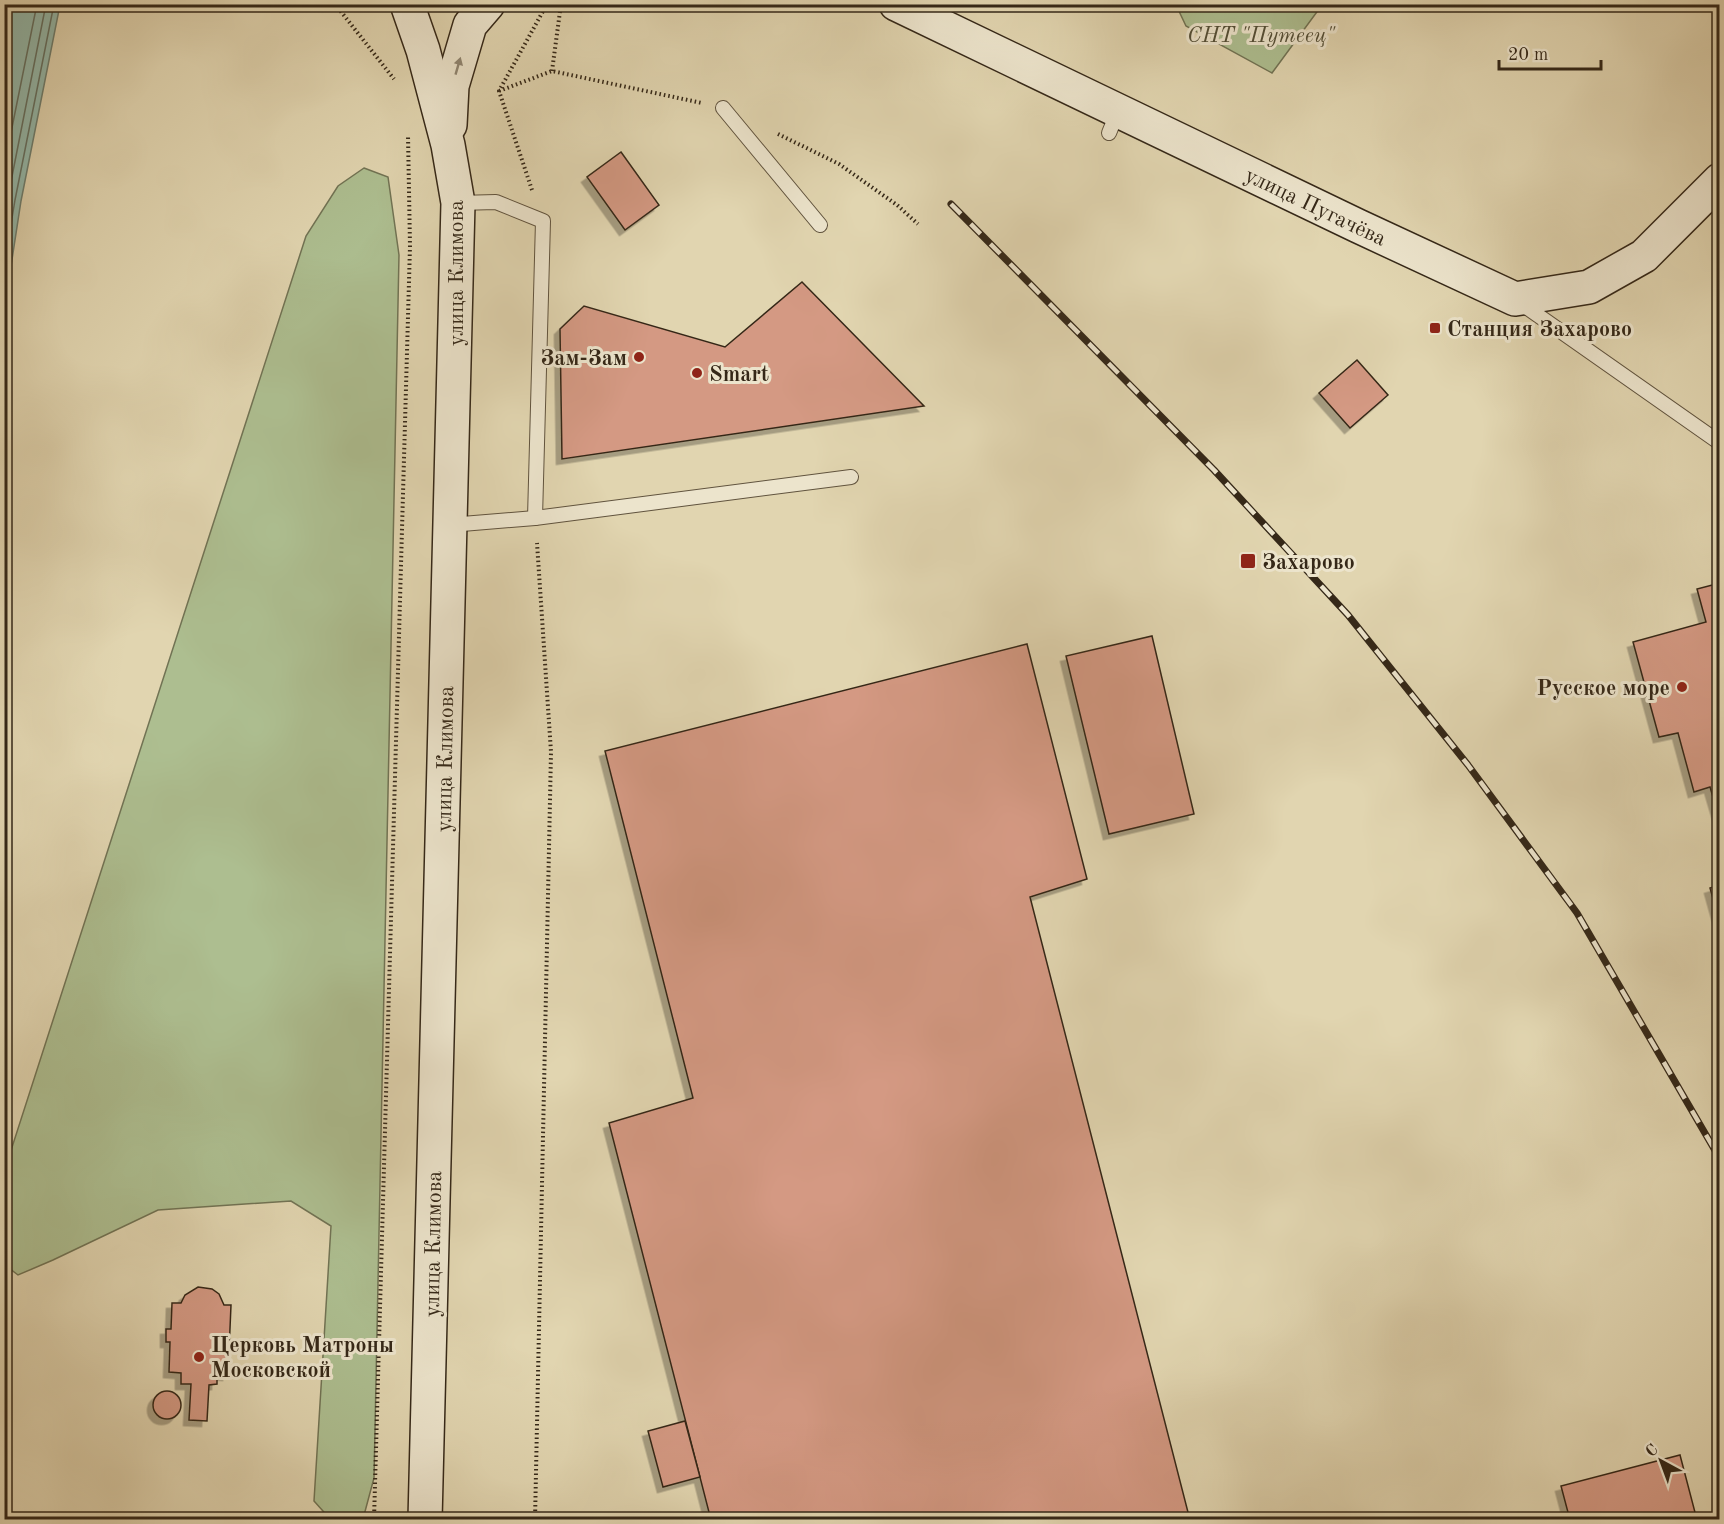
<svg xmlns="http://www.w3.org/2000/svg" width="1724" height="1524" font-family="'Old Standard TT',serif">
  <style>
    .green { fill: #adbe90; stroke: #717354; stroke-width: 1.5 }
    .water { fill: #94b9ab; stroke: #6e7f70; stroke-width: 1.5 }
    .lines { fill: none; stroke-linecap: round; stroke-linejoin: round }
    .shore { stroke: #647062; stroke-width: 1.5 }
    .building { fill: #d49983; stroke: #352818; stroke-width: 1.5; filter: url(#shadow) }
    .lane-casing { stroke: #60533e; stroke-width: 16 }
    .secondary-casing { stroke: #352818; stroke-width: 36 }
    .path { stroke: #352818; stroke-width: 4; stroke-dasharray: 1.5 3; stroke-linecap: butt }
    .lane { stroke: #ece4cc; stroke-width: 14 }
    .secondary { stroke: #ece4cc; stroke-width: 33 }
    .rail-casing { stroke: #352818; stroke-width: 7 }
    .rail { stroke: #ece4cc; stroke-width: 4.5; stroke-dasharray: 14; stroke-linecap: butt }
    .oneway { fill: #908672 }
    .poi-dot { fill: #8f2418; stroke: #ece4cc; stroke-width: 2 }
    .labels { text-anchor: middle; stroke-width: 6; stroke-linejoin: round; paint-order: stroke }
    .park-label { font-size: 22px; font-style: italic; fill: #534e36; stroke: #ece4cc }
    .street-label { font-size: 22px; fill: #352818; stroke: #ece4cc }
    .poi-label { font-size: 22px; font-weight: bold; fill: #352818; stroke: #ece4cc; text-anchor: start }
  </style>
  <defs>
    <filter id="shadow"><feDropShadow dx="-5.5" dy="5.5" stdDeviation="0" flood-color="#0004"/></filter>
  </defs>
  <rect width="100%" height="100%" fill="#e1d5b0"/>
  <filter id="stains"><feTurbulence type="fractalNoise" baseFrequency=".00333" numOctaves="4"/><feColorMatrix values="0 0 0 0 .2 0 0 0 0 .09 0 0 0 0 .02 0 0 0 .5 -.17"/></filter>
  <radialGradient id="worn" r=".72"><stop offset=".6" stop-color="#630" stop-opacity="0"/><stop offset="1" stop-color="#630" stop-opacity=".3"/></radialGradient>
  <!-- green -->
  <g class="green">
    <path d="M1172,5h150l-50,68 -86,-47 -9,-19z"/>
    <path d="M364,168l24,9 11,78 -25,1223 -11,41 -32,1 -17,-19 17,-275 -40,-25 -133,9 -105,50 -35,15 -13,-10 -1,-93 302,-936 32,-50z"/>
  </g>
  <!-- water -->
  <path class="water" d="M5,4l55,1 -39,196 -16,104z"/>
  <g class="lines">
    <!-- shore -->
    <g class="shore">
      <path d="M4,167l33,-163"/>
      <path d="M4,217l42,-213"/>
      <path d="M4,266l11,-66 39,-196"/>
    </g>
  </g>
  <!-- building -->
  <g class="building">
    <path d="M621,152l38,53 -34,25 -38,-53z"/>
    <path d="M802,282l122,124 -362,53 -2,-130 24,-23 141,41z"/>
    <path d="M1357,360l31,35 -38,33 -31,-35z"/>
    <path d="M1720,583v238l-10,-34 -16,5 -16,-59 -19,4 -26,-95 73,-20 -9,-33z"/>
    <path d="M1152,636l42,178 -85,20 -43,-178z"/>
    <path d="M1027,644l60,235 -57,18 160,623h-479l-102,-397 84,-25 -88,-347z"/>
    <path d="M1720,885v39l-10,-36z"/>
    <path d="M198,1287l14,2 7,5 5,11h7l-3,70 -11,-1v10l-8,1 -2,36 -18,-1 2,-36h-10v-11l-12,-1 1,-30h-4v-13h5l1,-26h9l4,-8z"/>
    <circle cx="167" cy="1405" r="14"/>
    <path d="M685,1421l15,56 -37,10 -15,-56z"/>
    <path d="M1680,1455l17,65h-127l-9,-34z"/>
  </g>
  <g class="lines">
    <!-- lane casing -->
    <g class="lane-casing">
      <g id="lane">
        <path d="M723,108l97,117"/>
        <path d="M1109,133l9,-22"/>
        <path d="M458,203l38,-1 47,19 -8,297"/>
        <path d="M1519,302l201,141"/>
        <path d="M450,525l85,-7 316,-41"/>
      </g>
    </g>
    <!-- secondary casing -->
    <g class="secondary-casing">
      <g id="secondary">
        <path d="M407,4l16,46 25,95 10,58 -33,1317"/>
        <path id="s1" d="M896,4l462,222 157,73 74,-12 55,-31 76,-76"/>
        <path d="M450,125l2,-39 18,-61 18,-21"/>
      </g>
    </g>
    <!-- path -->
    <g class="path">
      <path d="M335,4l59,75"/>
      <path d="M552,71l9,-67"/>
      <path d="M499,91l53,-20 150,32"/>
      <path d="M778,134l61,30 58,41 21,19"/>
      <path d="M532,190l-33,-99 48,-87"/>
      <path d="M374,1520l36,-1274 -2,-111"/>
      <path d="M535,1520l16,-768 -14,-209"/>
    </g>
    <!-- lane -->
    <use href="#lane" class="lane"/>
    <!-- secondary -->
    <use href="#secondary" class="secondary"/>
    <!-- rail casing -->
    <g class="rail-casing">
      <path id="rail" d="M951,204l263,266 134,145 120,150 109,148 143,246"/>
    </g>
    <!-- rail -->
    <use href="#rail" class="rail"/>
  </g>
  <!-- one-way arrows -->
  <defs><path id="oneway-solid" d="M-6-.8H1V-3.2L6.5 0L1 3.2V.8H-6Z" transform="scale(1.5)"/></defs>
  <use class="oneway" href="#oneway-solid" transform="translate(458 66) rotate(-74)"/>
  <!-- markers -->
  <g class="poi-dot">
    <rect x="1429" y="322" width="12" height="12" rx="3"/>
    <circle cx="639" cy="357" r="6"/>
    <circle cx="697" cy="373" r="6"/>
    <rect x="1240" y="553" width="16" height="16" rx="3"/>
    <circle cx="1682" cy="687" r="6"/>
    <circle cx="199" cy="1357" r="6"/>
  </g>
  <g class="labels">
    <!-- park labels -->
    <g class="park-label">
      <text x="1261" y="42">СНТ "Путеец"</text>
    </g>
    <!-- street labels -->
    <g class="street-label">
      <text dy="8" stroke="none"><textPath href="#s1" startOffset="466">улица Пугачёва</textPath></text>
      <text transform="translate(455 273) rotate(-90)" y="8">улица Климова</text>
      <text transform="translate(444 759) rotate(-89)" y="8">улица Климова</text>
      <text transform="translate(432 1244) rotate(-89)" y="8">улица Климова</text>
    </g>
    <!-- poi labels -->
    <g class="poi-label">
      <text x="1447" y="336">Станция Захарово</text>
      <text x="627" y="365" text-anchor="end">Зам-Зам</text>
      <text x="709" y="381">Smart</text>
      <text x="1262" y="569">Захарово</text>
      <text x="1670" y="695" text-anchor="end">Русское море</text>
      <text x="211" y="1352">Церковь Матроны<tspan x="211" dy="25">Московской</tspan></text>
    </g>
  </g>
  <!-- margin -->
  <rect width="1724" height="1524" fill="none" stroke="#e1d5b0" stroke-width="24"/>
  <rect x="6" y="6" width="1712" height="1512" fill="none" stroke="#352818" stroke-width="3"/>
  <rect x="12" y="12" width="1700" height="1500" fill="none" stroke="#352818" stroke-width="1.5"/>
  <!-- north arrow -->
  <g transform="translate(1661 1461) rotate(319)" stroke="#ece4cc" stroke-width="4.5" paint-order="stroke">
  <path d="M0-4.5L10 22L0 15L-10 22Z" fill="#352818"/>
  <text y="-9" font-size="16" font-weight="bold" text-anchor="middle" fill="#352818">С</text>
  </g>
  <!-- scale -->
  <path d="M1499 60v9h102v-9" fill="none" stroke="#352818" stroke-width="3"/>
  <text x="1508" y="60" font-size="18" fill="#352818" stroke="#ece4cc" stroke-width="4.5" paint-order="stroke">20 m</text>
  <rect width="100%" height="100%" filter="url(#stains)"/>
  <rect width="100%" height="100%" fill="url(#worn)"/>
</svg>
